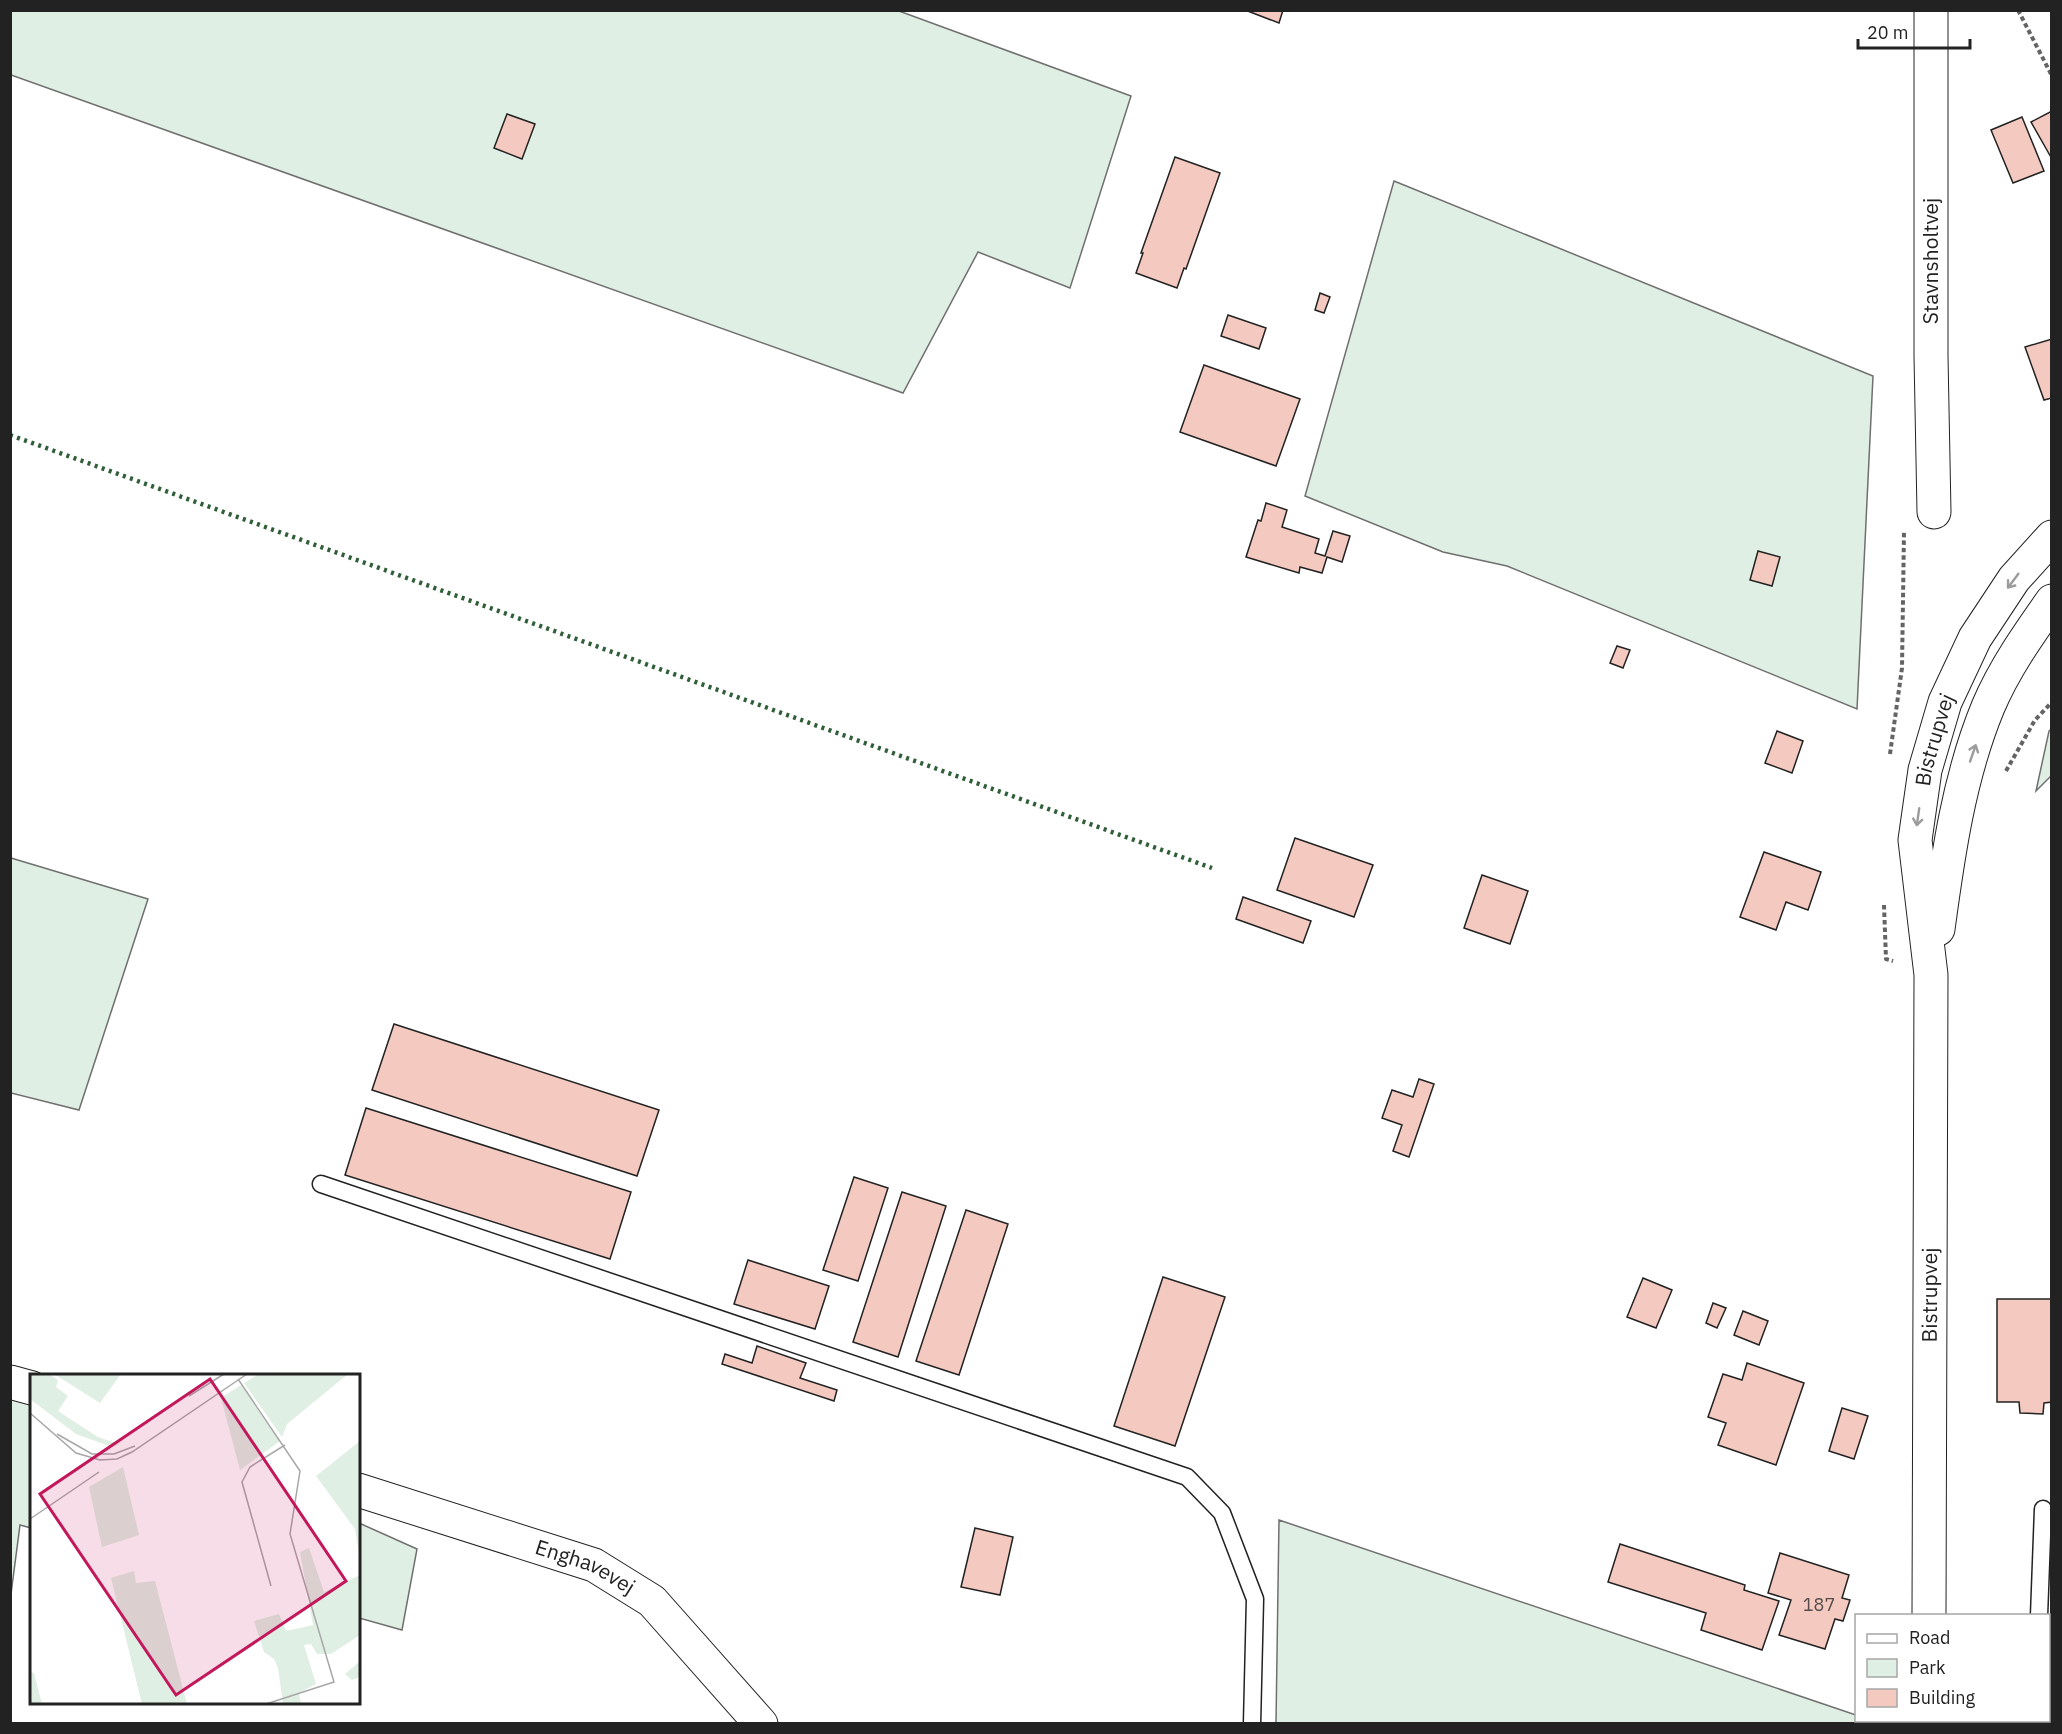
<svg xmlns="http://www.w3.org/2000/svg" width="2062" height="1734" font-family="'IBM Plex Sans',sans-serif">
  <style>
    .green { fill: #e0efe3; stroke: #6f6f6f; stroke-width: 1.5 }
    .building { fill: #f3c9c0; stroke: #222; stroke-width: 1.5 }
    .lines { fill: none; stroke-linecap: round; stroke-linejoin: round }
    .lane-casing { stroke: #222; stroke-width: 19 }
    .street-casing { stroke: #222; stroke-width: 35 }
    .secondary-casing { stroke: #222; stroke-width: 35 }
    .path { stroke: #646464; stroke-width: 4; stroke-dasharray: 4.5 3; stroke-linecap: butt }
    .lane { stroke: #fff; stroke-width: 16 }
    .street { stroke: #fff; stroke-width: 33 }
    .secondary { stroke: #fff; stroke-width: 33 }
    .hedge { stroke: #2f5e38; stroke-width: 4.5; stroke-dasharray: 3 4.5; stroke-linecap: butt }
    .oneway { stroke: #9c9c9c }
    .labels { text-anchor: middle; stroke-width: 4.5; stroke-linejoin: round; paint-order: stroke }
    .number-label { font-size: 18px; fill: #564c4a }
    .street-label { font-size: 21px; fill: #222; stroke: #fff }
    .inset-road { fill: none; stroke: #a7a7a7; stroke-width: 1.5 }
    .view { fill: #c2185b; fill-opacity: 0.15; stroke: #c2185b; stroke-width: 3 }
    .inset-edge { fill: none; stroke: #222; stroke-width: 3 }
  </style>
  <rect width="100%" height="100%" fill="#fff"/>
  <!-- green -->
  <g class="green">
    <path d="M10,11h889l232,85 -61,192 -92,-36 -75,141 -892,-318z"/>
    <path d="M1394,181l479,195 -16,333 -350,-143 -64,-14 -138,-56z"/>
    <path d="M2051,729v47l-15,15 13,-60z"/>
    <path d="M11,858l137,41 -69,211 -68,-17z"/>
    <path d="M10,1370l22,9 -1,149 -11,-3 -9,69z"/>
    <path d="M1279,1520l577,195v5l16,1 6,2h-602z"/>
    <path d="M359,1523l58,26 -15,81 -43,-12z"/>
  </g>
  <!-- building -->
  <g class="building">
    <path d="M1245,10h38l-4,13z"/>
    <path d="M2052,111v48l-21,-37z"/>
    <path d="M507,114l28,10 -13,35 -28,-11z"/>
    <path d="M2022,117l22,54 -31,12 -22,-53z"/>
    <path d="M1175,157l45,16 -34,96 -2,-1 -7,20 -41,-15 7,-20h-2z"/>
    <path d="M1320,293l10,4 -6,16 -9,-3z"/>
    <path d="M1228,315l38,13 -7,21 -38,-13z"/>
    <path d="M2052,339v59l-8,2 -19,-53z"/>
    <path d="M1204,365l96,34 -24,67 -96,-34z"/>
    <path d="M1266,503l21,7 -5,17 37,12 -4,14 10,3 8,-25 17,5 -8,26 -15,-5 -5,16 -22,-6 -1,6 -53,-16 12,-37 3,1z"/>
    <path d="M1758,551l22,6 -8,29 -22,-6z"/>
    <path d="M1617,646l13,4 -7,18 -13,-5z"/>
    <path d="M1777,731l26,10 -11,32 -27,-10z"/>
    <path d="M1295,838l78,27 -19,52 -77,-27z"/>
    <path d="M1764,852l57,20 -13,38 -22,-8 -10,28 -36,-13z"/>
    <path d="M1482,875l46,16 -18,53 -46,-16z"/>
    <path d="M1243,897l68,24 -8,22 -67,-24z"/>
    <path d="M394,1024l265,86 -22,66 -265,-86z"/>
    <path d="M1419,1079l15,5 -25,73 -16,-6 9,-26 -20,-7 10,-28 21,7z"/>
    <path d="M366,1108l265,84 -21,67 -265,-84z"/>
    <path d="M854,1177l34,11 -30,93 -35,-11z"/>
    <path d="M902,1192l44,14 -48,151 -45,-15z"/>
    <path d="M966,1210l42,14 -49,151 -43,-14z"/>
    <path d="M748,1260l81,26 -14,43 -81,-25z"/>
    <path d="M1163,1277l62,20 -50,149 -61,-20z"/>
    <path d="M1643,1278l29,12 -16,38 -29,-11z"/>
    <path d="M1997,1299h55v103l-8,1 -1,11 -23,-1 -1,-11h-22z"/>
    <path d="M1713,1303l13,5 -9,20 -11,-5z"/>
    <path d="M1743,1311l25,10 -9,24 -25,-10z"/>
    <path d="M757,1346l49,17 -6,15 37,12 -3,11 -112,-37 3,-10 27,9z"/>
    <path d="M1747,1363l57,20 -28,82 -58,-20 8,-22 -18,-6 15,-43 19,6z"/>
    <path d="M1842,1408l26,8 -14,43 -25,-8z"/>
    <path d="M975,1528l38,9 -13,58 -39,-8z"/>
    <path d="M1620,1544l125,41 -1,5 35,11 -17,49 -61,-20 5,-17 -98,-31z"/>
    <path d="M1780,1553l69,22 -7,23 8,2 -7,21 -8,-2 -10,30 -46,-14 12,-35 -23,-7z"/>
  </g>
  <g class="lines">
    <!-- lane casing -->
    <g class="lane-casing">
      <g id="lane">
        <path d="M321,1184l866,293 35,36 33,86 -3,125"/>
        <path d="M2039,1616l4,-107"/>
        <path d="M2035,1724v-4"/>
      </g>
    </g>
    <!-- street casing -->
    <g class="street-casing">
      <g id="street">
        <path d="M1931,10v346l3,156"/>
        <path d="M10,1382l22,6"/>
        <path id="s1" d="M358,1490l236,75 58,36 109,123"/>
      </g>
    </g>
    <!-- secondary casing -->
    <g class="secondary-casing">
      <g id="secondary">
        <path d="M1938,929c10,-74 21,-152 50,-222 16,-38 40,-72 64,-106"/>
        <path id="s2" d="M1929,1616l2,-641 -16,-135 10,-70 20,-68 30,-64 39,-59 38,-42"/>
        <path d="M1928,1724v-4"/>
      </g>
    </g>
    <!-- path -->
    <g class="path">
      <path d="M2018,10l34,66"/>
      <path d="M1890,754l12,-86 2,-137"/>
      <path d="M2006,771l29,-51 17,-18"/>
      <path d="M1884,905l2,54 7,2"/>
    </g>
    <!-- lane -->
    <use href="#lane" class="lane"/>
    <!-- street -->
    <use href="#street" class="street"/>
    <!-- secondary -->
    <use href="#secondary" class="secondary"/>
    <!-- hedge -->
    <path class="hedge" d="M10,435l1202,433"/>
  </g>
  <!-- one-way arrows -->
  <defs><path id="oneway-shaft" d="M-6 0H5M1.5-3L5.5 0L1.5 3" fill="none" stroke-width="1.6" stroke-linecap="round" stroke-linejoin="round" transform="scale(1.5)"/></defs>
  <g class="oneway">
    <use href="#oneway-shaft" transform="translate(2013 581) rotate(127)"/>
    <use href="#oneway-shaft" transform="translate(1973 753) rotate(-71)"/>
    <use href="#oneway-shaft" transform="translate(1918 817) rotate(98)"/>
  </g>
  <g class="labels">
    <!-- number labels -->
    <g class="number-label">
      <text x="1819" y="1611">187</text>
    </g>
    <!-- street labels -->
    <g class="street-label">
      <text transform="translate(1931 261) rotate(-90)" y="7">Stavnsholtvej</text>
      <text dy="7" stroke="none"><textPath href="#s2" startOffset="879">Bistrupvej</textPath></text>
      <text dy="7" stroke="none"><textPath href="#s2" startOffset="321">Bistrupvej</textPath></text>
      <text dy="7" stroke="none"><textPath href="#s1" startOffset="240">Enghavevej</textPath></text>
    </g>
  </g>
  <!-- overview -->
  <g transform="translate(30 1374)">
    <rect width="330" height="330" fill="#fff"/>
    <path d="M0,0h19l9,6 -2,7 12,9 -10,15 40,26 21,7 -7,3 -36,-13 -46,-35zM24,0h67l-21,29zM229,0h89l-61,50 -5,13 -38,-54zM211,11l39,56 -40,29 -19,-72zM330,67v117l-5,-29 -39,-53zM93,93l16,68 -37,12 -13,-60zM279,174l15,44 36,-17v60l-29,19h-14l-6,-10 -7,1 12,39 -17,9 2,11h-18l-5,-36 -4,-9 -10,-7 -10,-31 25,-7 7,17 27,-6 -13,-73zM104,197l2,12 19,-2 32,123h-45l-31,-126zM330,287v16l-8,3 -7,-6zM0,298l4,1 8,31h-12z" fill="#e0efe3"/>
    <path class="inset-road" d="M208,5l62,92 -10,63 44,148 -68,22M159,22l35,-22M0,39l46,40 24,7 17,-1 15,-7 115,-78M27,60l35,20h22l21,-8M0,145l69,-47M241,212l-29,-104 8,-15 35,-22"/>
    <path class="view" d="M180,5l136,202 -170,114 -136,-201z"/>
    <rect width="330" height="330" class="inset-edge"/>
  </g>
  <!-- border -->
  <rect width="2062" height="1734" fill="none" stroke="#222222" stroke-width="24"/>
  <!-- legend -->
  <rect x="1855" y="1614" width="195" height="108" fill="#ffffff" stroke="#a7a7a7" stroke-width="1.5"/>
  <rect x="1867" y="1634" width="30" height="9" fill="#ffffff" stroke="#a7a7a7" stroke-width="1.5"/>
  <text x="1909" y="1644" font-size="18" fill="#222222">Road</text>
  <rect x="1867" y="1659" width="30" height="18" fill="#e0efe3" stroke="#a7a7a7" stroke-width="1.5"/>
  <text x="1909" y="1674" font-size="18" fill="#222222">Park</text>
  <rect x="1867" y="1689" width="30" height="18" fill="#f3c9c0" stroke="#a7a7a7" stroke-width="1.5"/>
  <text x="1909" y="1704" font-size="18" fill="#222222">Building</text>
  <!-- scale -->
  <path d="M1858 39v9h112v-9" fill="none" stroke="#222222" stroke-width="3"/>
  <text x="1867" y="39" font-size="18" fill="#222222" stroke="#ffffff" stroke-width="4.5" paint-order="stroke">20 m</text>
</svg>
